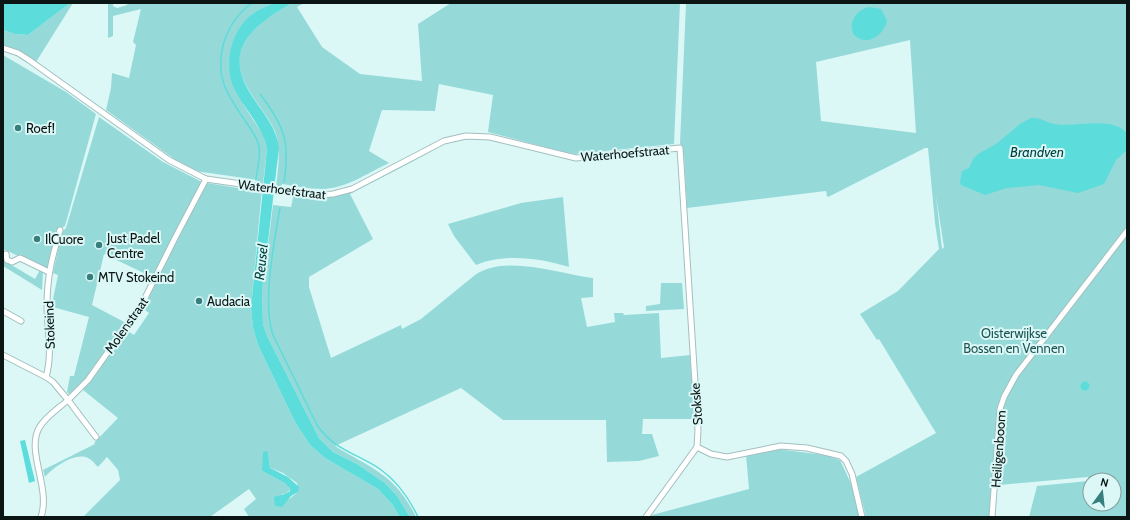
<svg xmlns="http://www.w3.org/2000/svg" width="1130" height="520" font-family="Cabin,sans-serif">
  <style>
    .green { fill: #95dad9; fill-rule: evenodd }
    .water { fill: #5cdcda }
    .lines { fill: none; stroke-linecap: round; stroke-linejoin: round }
    .stream { stroke: #5cdcda; stroke-width: 1.5 }
    .street-casing { stroke: #a3bfbe; stroke-width: 7 }
    .street { stroke: #fff; stroke-width: 5 }
    .poi-dot { fill: #367f7d; stroke: #dbf8f7; stroke-width: 1.5 }
    .labels { text-anchor: middle; stroke-width: 4; stroke-linejoin: round; paint-order: stroke }
    .poi-label { font-size: 13px; fill: #0a1514; stroke: #dbf8f7; text-anchor: start }
    .street-label { font-size: 13px; fill: #0a1514; stroke: #dbf8f7 }
    .park-label { font-size: 13px; fill: #1f5655; stroke: #dbf8f7 }
    .water-label { font-size: 14px; font-style: italic; fill: #044242; stroke: #dbf8f7 }
  </style>
  <rect width="100%" height="100%" fill="#dbf8f7"/>
  <!-- green -->
  <g class="green">
    <path d="M70,3h3l-37,59 -33,-17v-15l12,4 13,1z"/>
    <path d="M108,3h5v3l4,2 10,-3 1,-2h145l-21,11 -15,20 6,70 20,31 4,14 -4,35 -6,-1v-3l-62,-9 -18,-10 -71,-51 5,-22 1,-15 17,5 7,-33 -3,-3 8,-33 -28,7v20l-5,2z"/>
    <path d="M292,3h12l-7,4 25,40 38,27 62,7 -4,-57 33,-21h229l-6,141 -99,10 -11,-2 -76,-20 5,-37 -54,-11 -4,27 -53,-1 -13,41 20,12c-21,10 -44,26 -67,26 -13,0 -27,-3 -40,-5l-1,3 -5,-1c2,-17 5,-35 0,-52 -5,-14 -16,-26 -24,-39 -32,-47 2,-70 40,-92z"/>
    <path d="M686,3h441v514h-98l8,-31 51,-5v-4l-88,8 -2,-2 1,-5 -7,-2 -3,41h-123l-10,-40 80,-44 -57,-94 -2,1 -17,-26 38,-23 41,-42 -4,-26 -7,-75h-3l-97,49 -1,-1 -1,-5 -139,17 -3,-53 -4,-12zM910,40l6,93 -95,-12 -5,-59zM936,196l8,51 -2,2zM1090,480h24v24h-24z"/>
    <path d="M3,55l63,37 30,22 -31,112 -7,4 -11,39 -44,-20z"/>
    <path d="M99,117l64,45 39,20 -50,95 -48,-23 -12,51 34,18 -44,60 -13,11 -2,-2 3,-16h4l15,-59 -40,-11 3,-2 6,-29 -5,-2 9,-41 4,-4z"/>
    <path d="M433,151l-83,43 23,45 -64,38v10l22,71 70,-33 1,4 19,-10 54,-44c31,-21 84,-1 118,3v19l-12,1 6,29 28,-5 -1,-9h9l1,2 35,-2 2,45 29,-3 5,64h-52l-1,15h10l7,22 -20,5 -32,1 -1,-42h-103l-42,-32 -126,58c37,23 60,28 81,71h-6l-13,-21 -12,-13 -28,-19 -24,-12 -14,-14 -52,-102 -4,-12 -1,-32 11,-87 18,2 3,-14 36,3 17,-3z"/>
    <path d="M207,183l49,8 1,-3 5,1 -11,118 2,20 5,18 37,77 15,23 15,13 53,31 14,15 8,13h-151l-5,-8 12,-10 -7,-10 -39,28h-127l37,-37 -2,-10 -11,-13 -9,10c-4,-4 -7,-9 -13,-10 -13,-3 -32,11 -40,20l-2,-7 52,-26 -1,-1 24,-25 -35,-28 43,-60 8,5 15,-22 -7,-5zM268,452l2,16 13,5 14,10 1,9 -9,7 -8,-5h4l5,-4 -1,-5 -27,-14z"/>
    <path d="M563,197l6,70c-28,-9 -65,-14 -93,-2l-22,-29 -6,-12 73,-21z"/>
    <path d="M3,260l32,19 5,-9 3,1 -1,19 -39,-24z"/>
    <path d="M661,283h21l2,26 -38,2v-5l14,-2z"/>
    <path d="M777,449l47,6 16,5 13,28 6,29h-209l2,-2 97,-26 -3,-34z"/>
  </g>
  <!-- water -->
  <g class="water">
    <path d="M3,3h67l-42,32 -13,-1 -12,-4z"/>
    <path d="M273,3h19c-41,24 -72,47 -38,96 10,15 23,30 25,49l-17,144 1,32 4,12 52,102 14,14 24,12 28,19 12,13 13,21h-10l-8,-13 -14,-15 -53,-31 -15,-13 -15,-23 -37,-77 -5,-18 -2,-20 16,-158c-4,-22 -22,-39 -32,-59 -12,-23 -5,-58 16,-75 6,-5 15,-8 22,-12z"/>
    <path d="M869,7l12,2 6,12c-4,15 -20,26 -33,14 -7,-13 3,-25 15,-28z"/>
    <path d="M1031,118c11,-1 15,5 24,6 20,4 56,-9 72,9v17l-11,10 -12,24 -26,9 -39,-8 -32,3 -22,7 -24,-10 -1,-3 2,-11 7,-3 4,-9 5,-5 18,-10 24,-20z"/>
    <circle cx="1085" cy="386" r="4.5"/>
    <path d="M25,440l10,41 -6,2 -9,-42z"/>
    <path d="M266,451l2,1 2,16 18,9 11,10 -1,5 -7,4 -9,11 -7,-1 -1,-9 11,-3 5,-3v-3l-5,-5 -23,-12 1,-19z"/>
  </g>
  <g class="lines">
    <!-- stream -->
    <g class="stream">
      <path d="M252,3c-13,9 -23,24 -28,39 -10,35 3,52 22,80 5,7 11,15 13,24 2,11 -2,23 -3,34"/>
      <path d="M260,94c25,33 30,48 24,88"/>
      <path d="M280,208c-6,34 -18,96 -7,127l44,90c17,25 39,28 63,44 17,12 29,29 38,48"/>
    </g>
    <!-- street casing -->
    <g class="street-casing">
      <g id="street">
        <path d="M3,48l15,5 11,7 140,100 37,19 112,16 15,-1 19,-5 92,-48 22,-5 24,1 86,21 104,-10 18,282 -1,17 14,7 16,3 54,-11 26,2 34,8 5,5 6,13 10,43"/>
        <path d="M6,254l1,6 5,2 8,-4 29,14"/>
        <path d="M3,311l18,10"/>
        <path d="M3,355l43,22 7,5 15,18c-9,8 -23,17 -29,28 -13,24 12,60 2,89"/>
        <path d="M46,377c7,-24 1,-47 1,-71 0,-30 5,-48 13,-76"/>
        <path d="M96,437l-28,-37 20,-20 54,-76 33,-66 31,-59"/>
        <path d="M646,517l51,-70"/>
        <path d="M992,517l8,-108 4,-12 12,-22 111,-144"/>
      </g>
    </g>
    <!-- street -->
    <use href="#street" class="street"/>
  </g>
  <!-- markers -->
  <g class="poi-dot">
    <circle cx="18" cy="128" r="4"/>
    <circle cx="37" cy="239" r="4"/>
    <circle cx="99" cy="245" r="4"/>
    <circle cx="90" cy="277" r="4"/>
    <circle cx="199" cy="301" r="4"/>
  </g>
  <g class="labels">
    <!-- poi labels -->
    <g class="poi-label">
      <text x="26" y="133">Roef!</text>
      <text x="107" y="243">Just Padel<tspan x="107" dy="15">Centre</tspan></text>
      <text x="45" y="244">IlCuore</text>
      <text x="98" y="282">MTV Stokeind</text>
      <text x="207" y="306">Audacia</text>
    </g>
    <!-- street labels -->
    <g class="street-label">
      <text transform="translate(625 153) rotate(-5)" y="5">Waterhoefstraat</text>
      <text transform="translate(282 189) rotate(7)" y="5">Waterhoefstraat</text>
      <text transform="translate(49 325) rotate(-92)" y="5">Stokeind</text>
      <text transform="translate(126 325) rotate(-55)" y="5">Molenstraat</text>
      <text transform="translate(696 404) rotate(-94)" y="5">Stokske</text>
      <text transform="translate(998 449) rotate(-86)" y="5">Heiligenboom</text>
    </g>
    <!-- park labels -->
    <g class="park-label">
      <text x="1014" y="338">Oisterwijkse<tspan x="1014" dy="15">Bossen en Vennen</tspan></text>
    </g>
    <!-- water labels -->
    <g class="water-label">
      <text x="1037" y="157">Brandven</text>
      <text transform="translate(261 262) rotate(-84)" y="5">Reusel</text>
    </g>
  </g>
  <!-- border -->
  <rect width="1130" height="520" fill="none" stroke="#0a1514" stroke-width="8"/>
  <!-- north arrow -->
  <g transform="translate(1102 492) rotate(15)"><circle r="19" fill="#dbf8f7" stroke="#879d9c"/>
  <path d="M0-3L7 15L0 10L-7 15Z" fill="#367f7d"/>
  <text y="-6" font-size="11" font-weight="bold" text-anchor="middle" fill="#0a1514">N</text>
  </g>
</svg>
